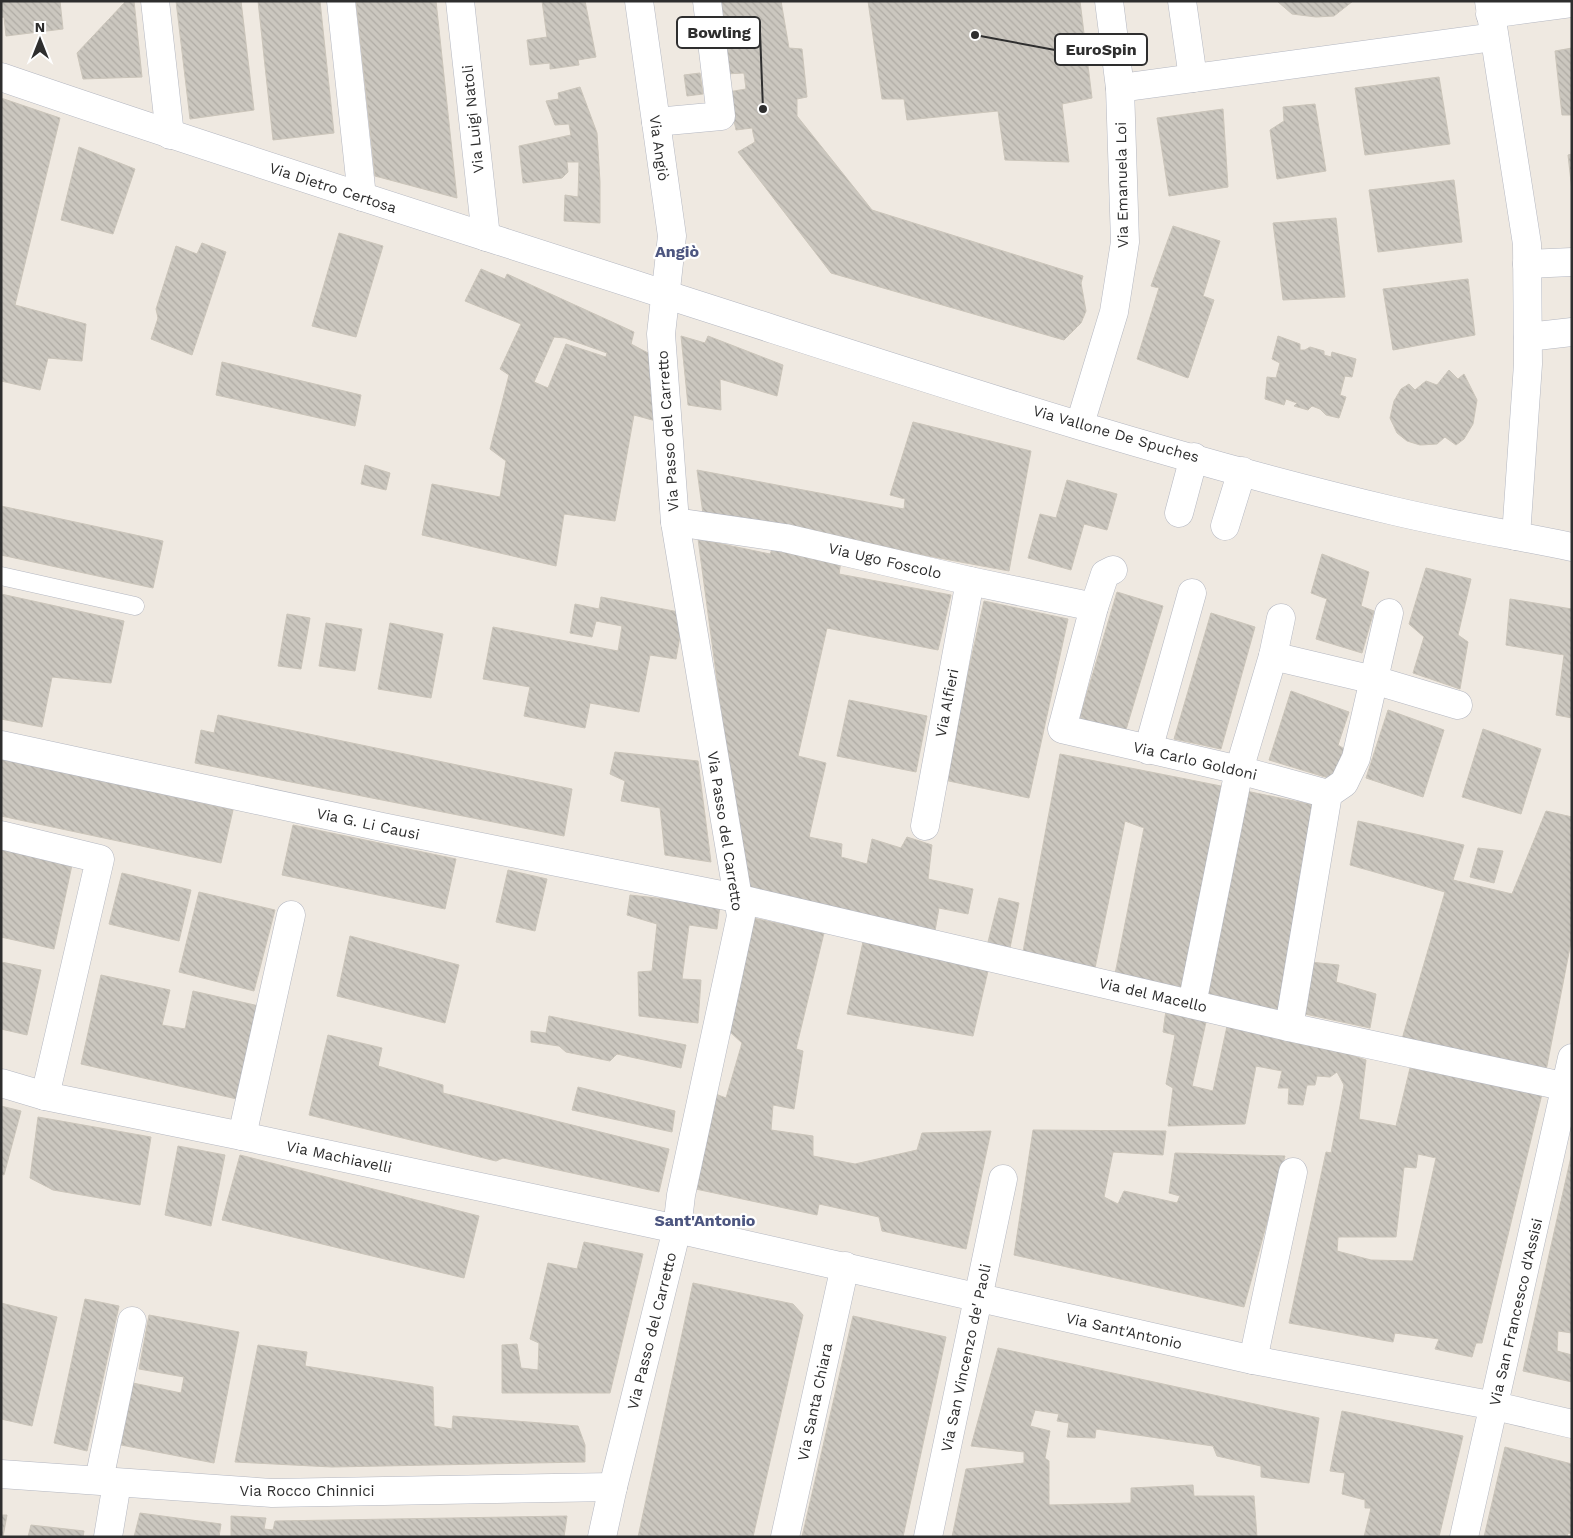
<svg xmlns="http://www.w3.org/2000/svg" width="1573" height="1538" font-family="'Work Sans',sans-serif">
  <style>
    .building { fill: url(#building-back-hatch); stroke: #cbc5ba; fill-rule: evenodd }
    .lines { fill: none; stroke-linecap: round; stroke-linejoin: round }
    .service-casing { stroke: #b4b7c1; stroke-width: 19 }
    .minor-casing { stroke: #b4b7c1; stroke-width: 29 }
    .tertiary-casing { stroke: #b4b7c1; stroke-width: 29 }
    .service { stroke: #fff; stroke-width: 18 }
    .minor { stroke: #fff; stroke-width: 28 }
    .tertiary { stroke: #fff; stroke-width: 28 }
    .labels { text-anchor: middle; stroke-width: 4.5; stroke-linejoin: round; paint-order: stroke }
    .street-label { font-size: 15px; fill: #2e2e2e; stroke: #fff }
    .neighbourhood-label { font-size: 16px; font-weight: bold; fill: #4d5680; stroke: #fff }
    .leader { fill: none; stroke: #2e2e2e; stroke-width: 2 }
    .callout-dot { fill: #2e2e2e; stroke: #fff; stroke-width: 2 }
    .callout { fill: #fff; stroke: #2e2e2e; stroke-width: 2 }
    .callout-label { font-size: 16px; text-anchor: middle; font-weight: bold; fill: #2e2e2e }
  </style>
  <defs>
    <pattern id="building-back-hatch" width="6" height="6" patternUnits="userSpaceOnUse" patternTransform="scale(1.25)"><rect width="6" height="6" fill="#cbc7bf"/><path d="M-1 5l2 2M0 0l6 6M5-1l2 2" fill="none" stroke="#afaba4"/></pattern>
  </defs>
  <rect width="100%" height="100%" fill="#efe9e1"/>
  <!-- building -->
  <g class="building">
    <path d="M1,1h59l3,28 -57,7 -2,-19 -3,1z"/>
    <path d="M126,1h8l8,76 -59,2 -6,-26z"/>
    <path d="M176,1h65l13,109 -64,9z"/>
    <path d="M258,1h62l14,132 -61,7z"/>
    <path d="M356,1h80l21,197 -82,-22z"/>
    <path d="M542,1h43l11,56 -18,3 1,5 -29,4v-6l-20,2 -3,-25 20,-3z"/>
    <path d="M717,1h64l8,47 13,1 5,48 -10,2v17l75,94 211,66 -2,7 5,28 -5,12 -17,17 -233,-67 -93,-121 17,-10 -3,-14 -16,2 -8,-38 18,-3 -2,-16 -19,1 -5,-34 20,-1 -1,-13 -18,1z"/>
    <path d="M868,1h212l12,97 -30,6 7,58 -64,-2 -7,-49 -91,9 -3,-21h-22z"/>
    <path d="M1277,1h76l-19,15 -18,1 -24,-3z"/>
    <path d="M1572,48v67h-10l-7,-64z"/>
    <path d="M700,73l3,21 -16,2 -3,-21z"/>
    <path d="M1439,77l11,67 -85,11 -10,-67z"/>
    <path d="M580,87l17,46 3,49v41l-36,-2 1,-26 13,2 1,-35h-12l1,10 -6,6 -39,5 -4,-37 52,-11 -2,-11 -14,1 -9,-24 13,-2 -1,-6z"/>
    <path d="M1,98l59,20 -45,187 71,19 -4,37 -34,-3 -8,32 -39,-9z"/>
    <path d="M1315,104l11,67 -49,8 -7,-49 14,-9 -1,-14z"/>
    <path d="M1223,109l5,78 -59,9 -12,-78z"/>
    <path d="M79,147l56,22 -22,65 -52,-14z"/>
    <path d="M1572,154v37l-4,-36z"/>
    <path d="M1454,180l8,62 -84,10 -9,-62z"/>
    <path d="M1336,218l9,79 -62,3 -10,-77z"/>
    <path d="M1173,226l47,15 -17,55 11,4 -26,78 -51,-19 22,-71 -8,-2z"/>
    <path d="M339,233l44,13 -27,91 -44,-11z"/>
    <path d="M202,243l24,9 -34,103 -41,-16 7,-21 -2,-9 20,-63 21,8z"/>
    <path d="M481,269l24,10 2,-5 127,58 -3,12 19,10 6,67 -22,-6 -19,106 -51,-7 -8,52 -134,-31 10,-51 68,13 6,-36 -16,-12 19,-74 -9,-6 21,-45 -56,-23zM554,337l11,1 42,15 -1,4 -40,-13 -18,44 -14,-6z"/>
    <path d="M1468,279l7,56 -82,15 -10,-61z"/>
    <path d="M681,336l24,7 3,-7 75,29 -6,31 -57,-17 1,31 -33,-5z"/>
    <path d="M1278,336l22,8v6h5l5,-3 14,4v4l7,2 1,-5 24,7 -4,18 -7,-1 -5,19 6,2 -7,21 -13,-3 -6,-6 -8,-3 -4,4 -14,-4 3,-3 -11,-4 -2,6 -19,-6 2,-22 9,1 4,-15 -8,-4z"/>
    <path d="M222,362l139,33 -6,31 -139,-31z"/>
    <path d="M1449,370l9,9 6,-5 13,26 -4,24 -9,15 -8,6 -11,-8 -8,7 -17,1 -13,-4 -10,-8 -7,-15 4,-17 7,-12 8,-5 6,6 11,-9 11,4z"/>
    <path d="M913,422l118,29 -22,120 -306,-57 -6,-44 207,39 1,-10 -15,-4z"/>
    <path d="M365,465l25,8 -4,17 -25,-6z"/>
    <path d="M1067,480l50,14 -10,36 -23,-6 -13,46 -43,-12 12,-44 16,4z"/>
    <path d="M1,506l162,35 -10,47 -152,-33z"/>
    <path d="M698,539l72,15 4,-9 67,16 -2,13 112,21 -13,55 -111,-22 -29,128 28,7 -17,74 33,7 -1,13 26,7 5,-25 29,9 6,-11 25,8 -4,34 45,10 -5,25 -29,-6 -4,23 -190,-42z"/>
    <path d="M1322,554l47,18 -8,34 13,5 -12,42 -46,-14 11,-40 -16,-6z"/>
    <path d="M1426,568l45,11 -13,56 10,7 -8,47 -47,-16 11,-36 -15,-13z"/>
    <path d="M1117,592l46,14 -38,127 -46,-13z"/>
    <path d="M1,594l123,27 -13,62 -59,-6 -10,50 -41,-8z"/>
    <path d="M601,597l83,16 -8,46 -26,-4 -11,57 -49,-9 -5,25 -61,-12 6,-29 -47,-8 10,-52 125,24 4,-25 -26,-5 -4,16 -22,-4 5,-29 24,5z"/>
    <path d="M1510,599l62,10v109l-16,-3 8,-60 -58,-10z"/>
    <path d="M984,601l84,18 -39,179 -85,-18z"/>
    <path d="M1211,613l44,14 -34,122 -47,-10z"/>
    <path d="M287,614l23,4 -9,51 -23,-3z"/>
    <path d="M326,623l36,6 -7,42 -36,-5z"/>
    <path d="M390,623l53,11 -12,64 -53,-9z"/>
    <path d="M1291,691l58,21 -11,33 8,5 -11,30 -66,-20z"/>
    <path d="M849,700l78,16 -11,56 -79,-16z"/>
    <path d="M1388,710l56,20 -21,67 -57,-19z"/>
    <path d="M218,715l354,74 -8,47 -369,-73 6,-33 13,3z"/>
    <path d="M1483,729l58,20 -20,65 -59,-17z"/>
    <path d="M615,752l83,9 13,101 -46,-7 -5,-47 -39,-7 4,-20 -15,-7z"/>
    <path d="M1060,754l166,33 -40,203 -72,-11 30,-151 -19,-7 -30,147 -73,-11z"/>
    <path d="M1,758l232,52 -12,53 -220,-47z"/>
    <path d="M1241,790l73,15 -32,209 -74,-20z"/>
    <path d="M1546,811l26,6v120l-26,134 -144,-32 43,-147 -95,-27 8,-44 106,24 -11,35 59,14z"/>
    <path d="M293,825l163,34 -11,50 -163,-34z"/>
    <path d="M1478,848l25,3 -9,32 -24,-6z"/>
    <path d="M1,849l71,16 -18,84 -53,-12z"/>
    <path d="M508,870l39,9 -12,52 -39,-9z"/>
    <path d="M122,873l69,17 -12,51 -70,-17z"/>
    <path d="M199,892l76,18 -21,81 -75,-19z"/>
    <path d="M630,895l90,10 -3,24 -28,-4 -7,54 19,1 -3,43 -59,-7 -1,-44 14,-1 5,-47 -30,-9z"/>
    <path d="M999,898l20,5 -9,45 -23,-2z"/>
    <path d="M753,918l71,15 -28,116 7,2 -9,58 -21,-4 -2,25 42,6v20l42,8 62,-14 5,-17 69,-2 -25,118 -84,-18 -3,-14 -60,-13 -2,11 -126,-27 22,-95 13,5 16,-55 -14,-13z"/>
    <path d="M350,936l109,29 -14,58 -108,-27z"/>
    <path d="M863,942l125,29 -15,65 -126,-22z"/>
    <path d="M1,962l40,8 -14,65 -26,-6z"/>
    <path d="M1310,962l29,3 -3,17 40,12 -6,34 -65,-14z"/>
    <path d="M101,975l69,15 -8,35 23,4 8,-38 66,15 -22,93 -156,-35z"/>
    <path d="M1166,1010l40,12 -14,64 21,5 14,-65 123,23 1,6 15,5 -7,59 37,7 14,-58 132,26 -60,249h-6l-4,14 -37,-8 4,-10 -44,-6 -2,9 -104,-19 37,-171 5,1 13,-68 -7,-13 -7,5 -13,-1 -2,9h-8l-4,20 -15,-1 1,-16h-11l4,-17 -26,-5 -11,58 -77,2 5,-38 -7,-4 9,-49 -12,-3zM1418,1154l18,4 -23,103 -42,-1 -34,-9 1,-14h58l8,-70 12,1z"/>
    <path d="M549,1016l137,29 -5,23 -64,-14 -7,7 -44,-9 -7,-6 -28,-4v-11l15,2z"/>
    <path d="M328,1035l54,13 -4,18 65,19v8l226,56 -10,43 -156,-34 -7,3 -187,-46z"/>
    <path d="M578,1087l97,24 -3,21 -100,-22z"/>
    <path d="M1,1106l20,5 -17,64 -3,-1z"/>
    <path d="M38,1117l113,20 -11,68 -87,-15 -23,-12z"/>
    <path d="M1033,1130l133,1 -3,24 -50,-3 -9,45 14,7 6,-13 53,12 3,-7 -11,-3 6,-40 110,3 -41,151 -230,-52z"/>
    <path d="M178,1146l47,9 -14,71 -46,-11z"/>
    <path d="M1572,1152v181l-14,-2 -1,20 15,4v27l-49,-11z"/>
    <path d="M240,1155l239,61 -15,62 -242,-58z"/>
    <path d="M584,1242l59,12 -33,139h-108v-48l15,-1 4,24 17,2 1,-27 -9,-4 18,-76 29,6z"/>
    <path d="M693,1283l100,21 10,11 -50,222h-115z"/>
    <path d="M85,1299l34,7 -32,145 -33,-8z"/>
    <path d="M1,1303l56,14 -25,109 -31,-7z"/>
    <path d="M149,1315l90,17 -25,131 -93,-18 12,-62 48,10 3,-16 -45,-8z"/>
    <path d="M853,1316l93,21 -43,200h-101z"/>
    <path d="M258,1345l49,7 -2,14 128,21 1,39 18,3 1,-13 125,10 7,19v17l-253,5 -97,-5z"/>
    <path d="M998,1348l321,70 -10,65 -48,-6v-11l-44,-10 -4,-10 -117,-17 -1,9 -28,-1 2,-14 -12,-2 2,-7 -24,-4 -5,16 20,5 -5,27 4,3v44l82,-2v-15l62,-3 1,11h60l3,41h-305l14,-68 58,-6v-11l-53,-6z"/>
    <path d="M1342,1411l121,25 -24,101h-75l7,-29h-6v-8l-23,-6 3,-21 -15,-2z"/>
    <path d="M1505,1447l67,17v70l-4,-1 -1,4h-83z"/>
    <path d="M140,1513l81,11 -2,13h-85z"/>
    <path d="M1,1515h6l-4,22h-2z"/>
    <path d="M231,1516l35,2 -2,11 9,1 2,-9 292,-5 -3,21h-333z"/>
    <path d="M31,1525l53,6 -1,6h-55z"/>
  </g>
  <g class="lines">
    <!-- service casing -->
    <g class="service-casing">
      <path id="service" d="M1,576l134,30"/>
    </g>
    <!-- minor casing -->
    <g class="minor-casing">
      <g id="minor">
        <path d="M155,1l15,134"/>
        <path d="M341,1l21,196"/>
        <path d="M460,1l26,236"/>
        <path d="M1182,1l11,77"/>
        <path d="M1489,1l38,243 1,120 -12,172"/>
        <path d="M1490,14l82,-11"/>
        <path d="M1120,88l374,-51"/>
        <path d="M656,122l65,-6 -14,-115"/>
        <path d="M1527,264l45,-2"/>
        <path d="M1528,337l44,-5"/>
        <path d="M1080,424l34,-112 11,-70 -5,-154 -11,-87"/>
        <path d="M1179,513l15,-56"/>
        <path d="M675,522l110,16 185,43 124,26"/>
        <path d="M1225,526l17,-55"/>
        <path d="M1113,570l-8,4 -11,33 -32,122 177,41 89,24"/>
        <path d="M1273,656l101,24 84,25"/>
        <path d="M1,745l381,82 354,71 553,129 283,61"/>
        <path d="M1148,750l44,-157"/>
        <path d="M925,826l45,-245"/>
        <path d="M1,835l99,24 -55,237"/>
        <path d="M1192,1004l47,-234 34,-114 8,-38"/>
        <path d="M1289,1027l39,-233 16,-11 12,-25 33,-145"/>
        <path d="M1,1083l44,13 197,40 435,93 576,131 242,46 77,18"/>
        <path d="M242,1136l49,-221"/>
        <path d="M1253,1360l40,-188"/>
        <path d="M1,1474l271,19 341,-6"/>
        <path d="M99,1480l33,-159"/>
        <path d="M108,1537l9,-54"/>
        <path d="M785,1537l60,-271"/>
        <path d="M928,1537l75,-358"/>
        <path d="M1464,1537l108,-479"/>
      </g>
    </g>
    <!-- tertiary casing -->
    <g class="tertiary-casing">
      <g id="tertiary">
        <path d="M1,77c221,76 444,146 666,218 241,77 481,158 727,216 59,14 119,24 178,36"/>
        <path d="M602,1537l11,-50 64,-258 4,-34 60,-279 -66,-394 -14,-188 11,-98 -33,-235"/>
      </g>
    </g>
    <!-- service -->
    <use href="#service" class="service"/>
    <!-- minor -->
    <use href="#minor" class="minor"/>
    <!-- tertiary -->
    <use href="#tertiary" class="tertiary"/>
  </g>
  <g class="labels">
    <!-- street labels -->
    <g class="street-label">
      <text transform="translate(473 119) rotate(-96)" y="5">Via Luigi Natoli</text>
      <text transform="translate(659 148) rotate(82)" y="5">Via Angiò</text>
      <text transform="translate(1122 185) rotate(-91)" y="5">Via Emanuela Loi</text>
      <text transform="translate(333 188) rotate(18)" y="5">Via Dietro Certosa</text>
      <text transform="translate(668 431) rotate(-94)" y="5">Via Passo del Carretto</text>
      <text transform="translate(1116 434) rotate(16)" y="5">Via Vallone De Spuches</text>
      <text transform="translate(885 561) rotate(13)" y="5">Via Ugo Foscolo</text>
      <text transform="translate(947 703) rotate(-79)" y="5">Via Alfieri</text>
      <text transform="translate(1195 761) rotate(13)" y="5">Via Carlo Goldoni</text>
      <text transform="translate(368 824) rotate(12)" y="5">Via G. Li Causi</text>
      <text transform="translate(725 831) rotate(81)" y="5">Via Passo del Carretto</text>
      <text transform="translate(1153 995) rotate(13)" y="5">Via del Macello</text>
      <text transform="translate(339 1157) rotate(12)" y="5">Via Machiavelli</text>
      <text transform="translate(1516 1312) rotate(-77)" y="5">Via San Francesco d'Assisi</text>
      <text transform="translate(652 1331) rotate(-76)" y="5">Via Passo del Carretto</text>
      <text transform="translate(1124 1331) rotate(13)" y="5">Via Sant'Antonio</text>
      <text transform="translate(966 1358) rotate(-78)" y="5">Via San Vincenzo de' Paoli</text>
      <text transform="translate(815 1402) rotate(-78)" y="5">Via Santa Chiara</text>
      <text x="307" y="1496">Via Rocco Chinnici</text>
    </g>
    <!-- neighbourhood labels -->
    <g class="neighbourhood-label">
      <text x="677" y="257">Angiò</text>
      <text x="705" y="1226">Sant'Antonio</text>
    </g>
  </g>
  <!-- callouts -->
  <path class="leader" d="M763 109L760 32M975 35L1055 50"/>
  <g class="callout-dot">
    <circle cx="763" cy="109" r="5"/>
    <circle cx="975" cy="35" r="5"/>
  </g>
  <g class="callout">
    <rect x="677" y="17" width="83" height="31" rx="5"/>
    <rect x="1055" y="34" width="92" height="31" rx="5"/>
  </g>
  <g class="callout-label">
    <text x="719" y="38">Bowling</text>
    <text x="1101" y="55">EuroSpin</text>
  </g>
  <!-- border -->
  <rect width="1573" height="1538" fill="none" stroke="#2e2e2e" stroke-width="5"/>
  <!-- north arrow -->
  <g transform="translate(40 40)" stroke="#ffffff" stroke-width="4" paint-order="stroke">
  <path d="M0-4L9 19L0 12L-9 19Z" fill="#2e2e2e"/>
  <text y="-8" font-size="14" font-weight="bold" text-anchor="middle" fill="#2e2e2e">N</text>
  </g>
</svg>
